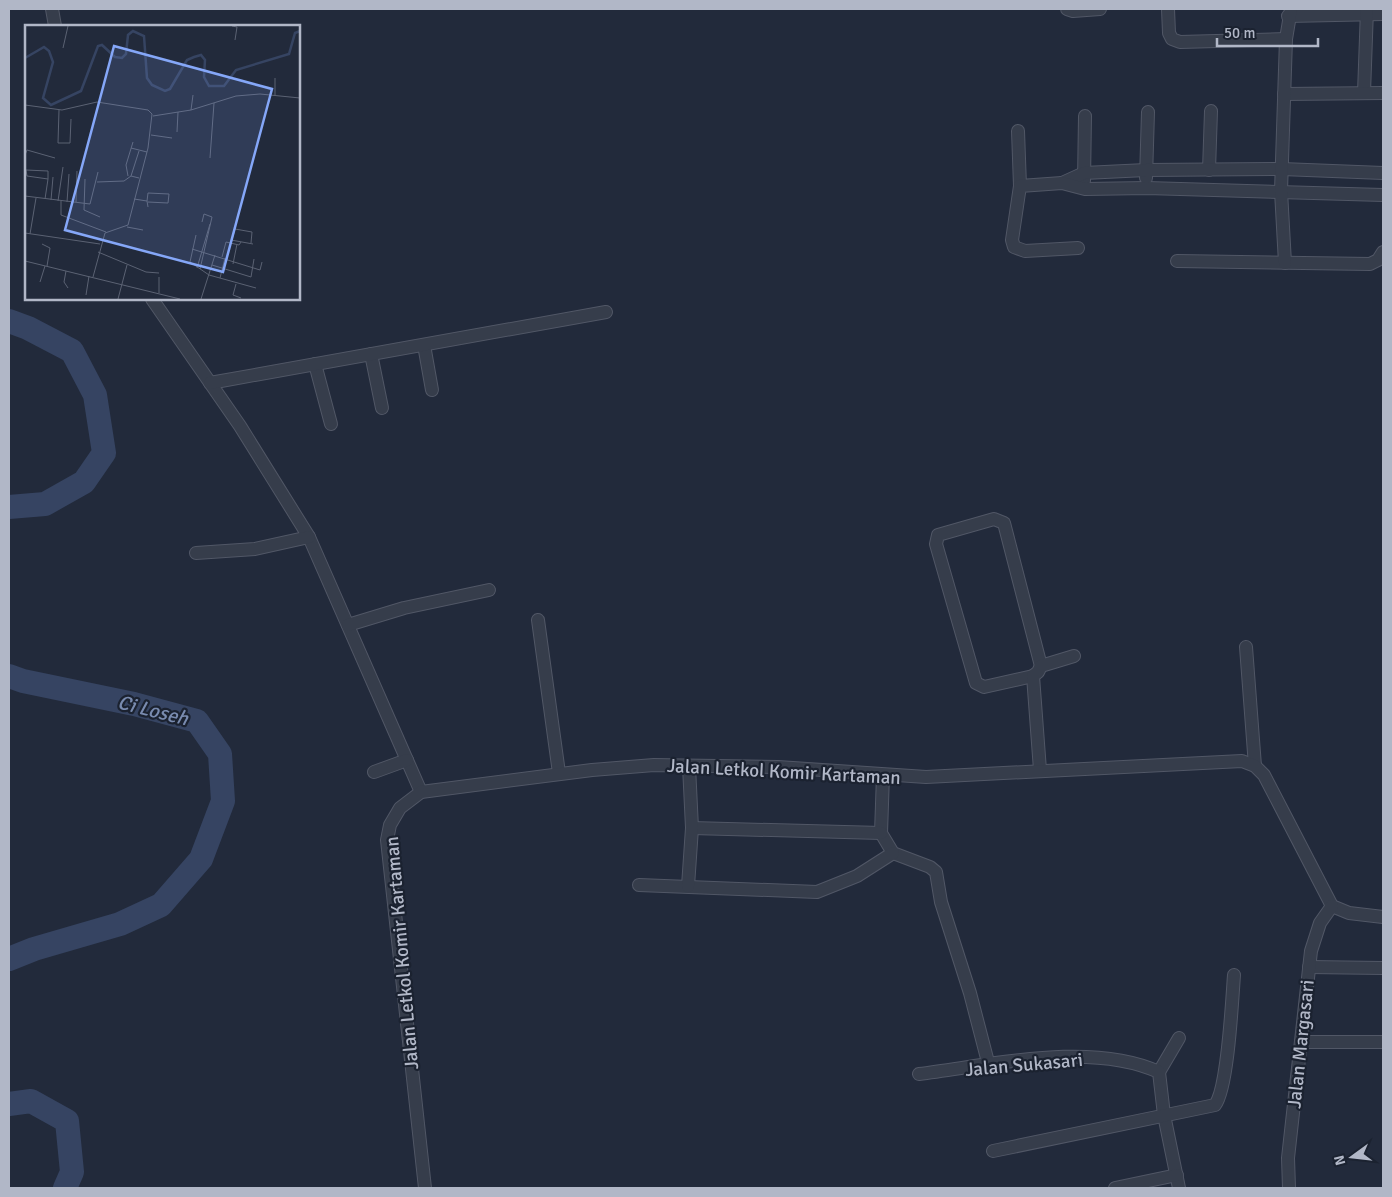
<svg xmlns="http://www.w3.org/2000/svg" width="1392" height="1197" font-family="Signika,sans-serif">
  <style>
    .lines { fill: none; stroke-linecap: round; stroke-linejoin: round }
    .river { stroke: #364462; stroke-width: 24 }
    .minor-casing { stroke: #515766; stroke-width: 14 }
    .minor { stroke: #363d4b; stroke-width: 12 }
    .labels { text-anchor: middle; stroke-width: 4.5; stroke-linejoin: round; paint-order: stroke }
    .street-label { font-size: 19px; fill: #b1b7c7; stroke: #1b2230 }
    .water-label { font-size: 20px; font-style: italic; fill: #798baf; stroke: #1b2230 }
    .inset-river { fill: none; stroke: #364462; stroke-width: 2.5 }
    .inset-road { fill: none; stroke: #5b6273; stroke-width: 1 }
    .view { fill: #85a7f8; fill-opacity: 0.15; stroke: #85a7f8; stroke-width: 2.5 }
    .inset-edge { fill: none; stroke: #b1b7c7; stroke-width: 2.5 }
  </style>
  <rect width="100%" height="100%" fill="#222a3b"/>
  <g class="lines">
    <!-- river -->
    <g class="river">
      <path d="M9,321l19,7 44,23 23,44 9,58 -20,29 -39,22 -36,3"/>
      <path d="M9,676l14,5 111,23 63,17 23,33 3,47 -22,58 -40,46 -41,19 -86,25 -25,10"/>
      <path d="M9,1104l22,-3 36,20 5,51 -7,16"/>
    </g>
    <!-- minor casing -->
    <g class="minor-casing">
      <g id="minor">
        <path d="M52,9l3,17"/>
        <path d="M1067,9l6,2 27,-2"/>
        <path d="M1168,9l1,24 3,6 8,3 106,-3"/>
        <path d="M1288,16l95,-2"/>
        <path d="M1364,93l3,-84"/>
        <path d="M1284,94l99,-1"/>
        <path d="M1018,131l2,55"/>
        <path d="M1209,170l2,-59"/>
        <path d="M1146,178l2,-66"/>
        <path d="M1084,181l1,-65"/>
        <path d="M1062,183l22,-10 62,-3 136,-1 101,4"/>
        <path d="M1078,248l-53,3 -11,-4 -2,-7 8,-54 42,-3 23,6 62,-1 236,7"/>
        <path d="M1177,261l193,3 8,-4 5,-8"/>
        <path d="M1285,263l-4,-72 5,-152 5,-30"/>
        <path d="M152,299l88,127 69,111 112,255"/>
        <path d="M424,345l8,45"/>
        <path d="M371,354l11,54"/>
        <path d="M315,364l16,60"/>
        <path d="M210,383l396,-71"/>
        <path d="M196,553l59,-4 54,-12"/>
        <path d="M538,620l21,153"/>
        <path d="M348,625l56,-17 85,-18"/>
        <path d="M1246,647l9,119"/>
        <path d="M1033,676l-49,11 -8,-4 -40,-139 2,-9 56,-16 10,4 37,143"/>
        <path d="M1040,770l-7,-94 5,-4 3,-6 33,-10"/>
        <path d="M374,772l33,-12"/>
        <path d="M883,775l-2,58 12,20 37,14 6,5 5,30 29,91 19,73"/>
        <path d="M692,828l189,5"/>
        <path d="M639,885l178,7 40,-16 36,-23"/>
        <path d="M688,886l4,-58 -3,-62"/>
        <path d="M1309,967l74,1"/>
        <path d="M1301,1042h81"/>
        <path d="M1159,1072l20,-34"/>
        <path d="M919,1074c73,-9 172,-33 240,-2l5,43 15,73"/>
        <path d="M993,1151l222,-46c13,-17 17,-104 19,-130"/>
        <path d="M425,1188l-38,-348 3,-15 10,-17 21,-16 171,-22 62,-5 124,2 148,10 316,-16 13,5 9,9 68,131 17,7 34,4"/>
        <path d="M1115,1188l62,-13"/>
        <path d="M1289,1188l-1,-30 23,-207 9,-28 12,-17"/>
      </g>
    </g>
    <!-- minor -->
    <use href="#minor" class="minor"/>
  </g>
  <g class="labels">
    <!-- street labels -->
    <g class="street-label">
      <text transform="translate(784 771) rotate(3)" y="7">Jalan Letkol Komir Kartaman</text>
      <text transform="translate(401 953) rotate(-95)" y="7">Jalan Letkol Komir Kartaman</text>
      <text transform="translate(1300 1044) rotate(-84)" y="7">Jalan Margasari</text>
      <text transform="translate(1024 1064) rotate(-5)" y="7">Jalan Sukasari</text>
    </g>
    <!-- water labels -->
    <g class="water-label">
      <text transform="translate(153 710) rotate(14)" y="7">Ci Loseh</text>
    </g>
  </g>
  <!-- overview -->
  <g transform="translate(25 25)">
    <rect width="275" height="275" fill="#222a3b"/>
    <path class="inset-river" d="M0,33l19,-11 5,4 4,11 -10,36 8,7 30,-14 17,-45 4,-1 13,12 7,1 4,-4 2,-19 5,-4 11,5 3,42 5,7 13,6 5,-2 17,-29 7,-3 7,-2 4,5 -1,17 5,9h15l12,-16 53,-16 6,-21 5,-2"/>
    <path class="inset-road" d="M207,1l5,1 -2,13M38,23l5,-22M275,39v54M250,71v-18M0,80l37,5 35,-8 51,8 4,4 -4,34 -20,77 -23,8 -12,44M34,85l-1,33h12l1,-24M166,85l2,-15M128,91l38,-6 45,-14 24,-2 40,4M152,107l1,-20M126,110l21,3M106,123l16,4M0,130l2,-5 28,8M185,133l4,-55M103,151l-2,-11 7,-23M106,151l8,-25M60,154l-1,31 16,7M72,157l27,-1 7,-5 8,2M0,171l65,8 8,-32M20,174l3,-20v-8l-22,-1 1,6 21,3M109,174l13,2 1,6M26,175l2,-23M33,176l5,-34M36,176v14l45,17M122,176l1,-8 21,1 -1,9 -20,-1M42,177l2,-28M51,177l1,-31M102,202l16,3M0,208l75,11M5,209l6,-36M171,210l-6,27 19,13 47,13M206,215l22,4M206,218l4,-14 17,3 -1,11M17,219l8,4 -3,18M167,224l68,21 2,-8M73,227l48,20 13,1M197,232l4,-15 13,3 2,-3M0,236l155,38M208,239l4,-20M187,240l39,12 3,-18M172,243l13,-44M175,244l12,-52 -8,-3 -2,8M41,246l-2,11 4,6M195,253l5,-20M15,257l5,-16M211,259l-3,11 8,3M134,268v-16M61,270l3,-19M93,274l9,-34M176,274l14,-44"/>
    <path class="view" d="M89,21l158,43 -49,183 -158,-42z"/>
    <rect width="275" height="275" class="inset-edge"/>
  </g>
  <!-- border -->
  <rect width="1392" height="1197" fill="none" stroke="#b1b7c7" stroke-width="20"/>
  <!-- north arrow -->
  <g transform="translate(1352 1157) rotate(255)" stroke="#1b2230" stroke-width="4" paint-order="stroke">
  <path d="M0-4L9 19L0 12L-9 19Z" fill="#b1b7c7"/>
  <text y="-8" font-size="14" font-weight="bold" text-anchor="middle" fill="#b1b7c7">N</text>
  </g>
  <!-- scale -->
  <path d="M1217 38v8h101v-8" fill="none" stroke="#b1b7c7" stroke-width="2.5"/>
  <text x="1224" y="38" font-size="15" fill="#b1b7c7" stroke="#1b2230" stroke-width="4" paint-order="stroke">50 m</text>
</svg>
